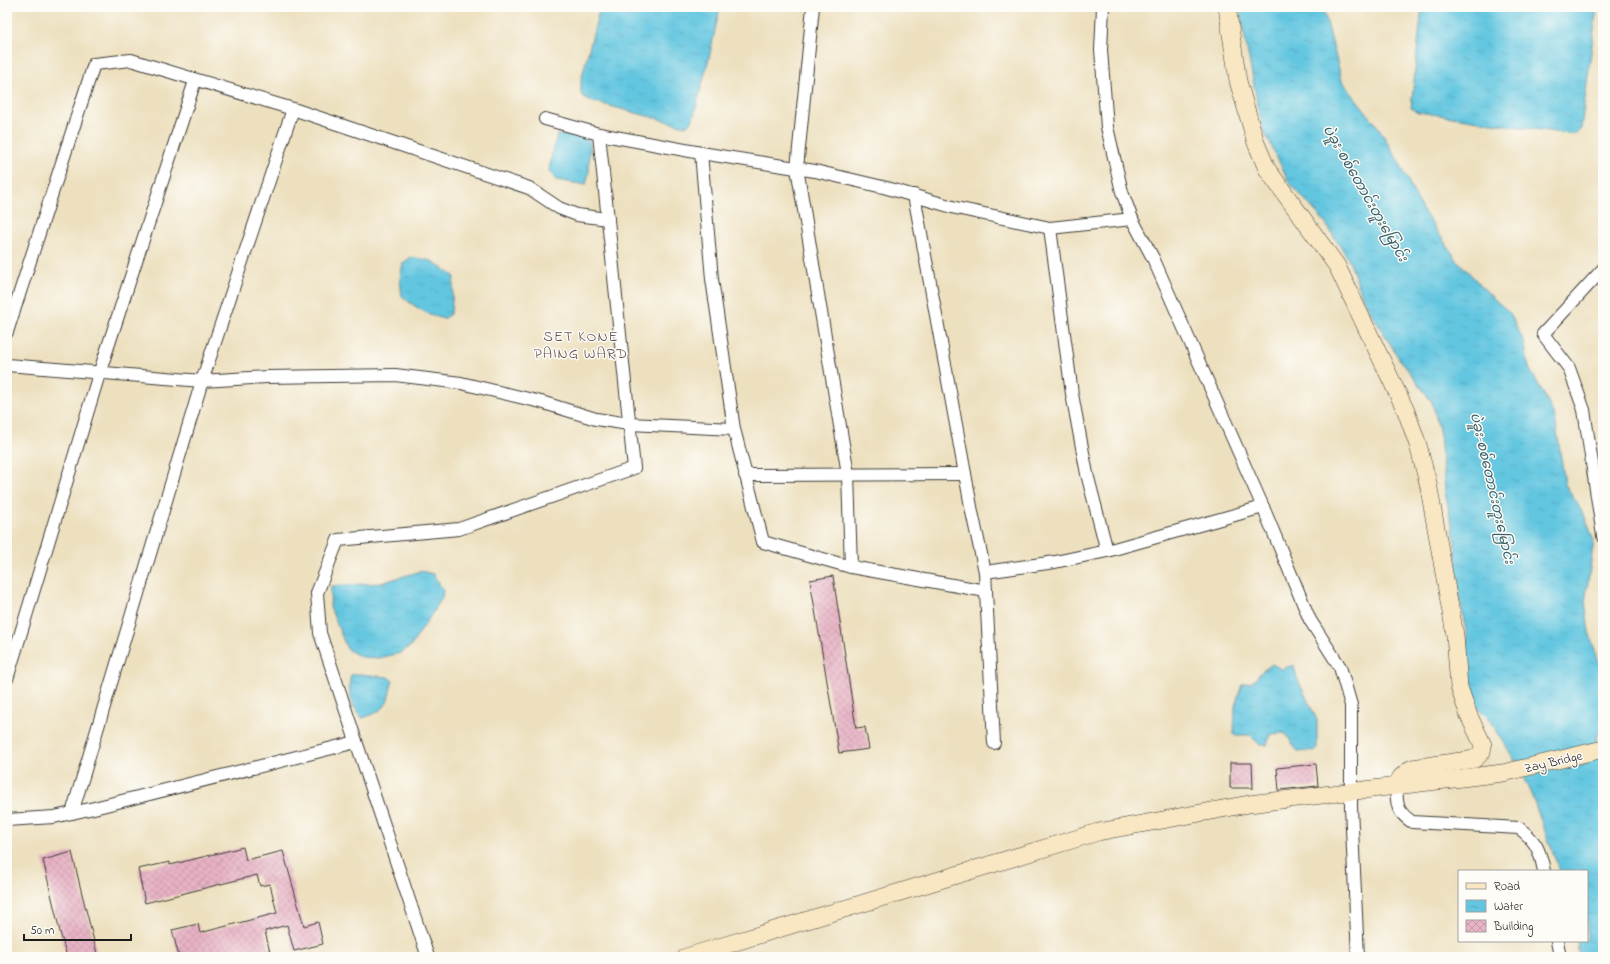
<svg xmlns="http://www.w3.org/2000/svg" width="1610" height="964" font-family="'Indie Flower','Noto Sans Myanmar',sans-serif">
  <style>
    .water { fill: url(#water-ripples); stroke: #3f717e }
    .building { fill: url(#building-cross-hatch) }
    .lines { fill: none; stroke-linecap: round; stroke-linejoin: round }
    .street-casing { stroke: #3b3934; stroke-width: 14 }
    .secondary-casing { stroke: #3b3934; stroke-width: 18 }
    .street { stroke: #fff; stroke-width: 12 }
    .secondary { stroke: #f9e7c3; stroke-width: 17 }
    .labels { text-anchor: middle; stroke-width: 3; stroke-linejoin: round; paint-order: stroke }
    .street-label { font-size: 13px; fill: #1c1c1c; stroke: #fdfcf7 }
    .water-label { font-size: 14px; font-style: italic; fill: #38606a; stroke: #fdfcf7 }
    .quarter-label { font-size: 15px; letter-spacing: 1px; fill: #635157; stroke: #fdfcf7 }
  </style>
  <defs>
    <pattern id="water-ripples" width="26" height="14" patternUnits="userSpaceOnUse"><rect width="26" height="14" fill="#62c6e0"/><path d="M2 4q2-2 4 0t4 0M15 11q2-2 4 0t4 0" fill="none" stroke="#54aac0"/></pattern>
    <pattern id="building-cross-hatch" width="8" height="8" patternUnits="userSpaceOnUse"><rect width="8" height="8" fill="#e8b3c5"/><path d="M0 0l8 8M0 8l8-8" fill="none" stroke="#c699a9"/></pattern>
  </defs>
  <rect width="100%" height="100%" fill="#fdfcf7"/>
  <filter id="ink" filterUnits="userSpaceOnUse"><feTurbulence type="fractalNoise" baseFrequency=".025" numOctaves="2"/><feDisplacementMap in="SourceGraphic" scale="8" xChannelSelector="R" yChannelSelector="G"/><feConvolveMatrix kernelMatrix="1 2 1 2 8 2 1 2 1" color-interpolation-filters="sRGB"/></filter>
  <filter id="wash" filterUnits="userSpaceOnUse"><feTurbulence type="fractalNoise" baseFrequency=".012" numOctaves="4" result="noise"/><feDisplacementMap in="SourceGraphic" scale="16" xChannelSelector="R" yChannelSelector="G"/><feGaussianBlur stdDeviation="0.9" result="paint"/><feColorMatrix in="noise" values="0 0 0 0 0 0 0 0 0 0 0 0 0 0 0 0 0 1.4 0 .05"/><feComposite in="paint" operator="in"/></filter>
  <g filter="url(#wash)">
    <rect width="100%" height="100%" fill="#ede0bf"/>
    <!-- water -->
    <g class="water">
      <path d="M600,7h120l-11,51 -17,64 -7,4 -94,-25 -10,-6v-15z"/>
      <path d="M1239,7h84l19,74 37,47 21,36 21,44 36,52 34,36 19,17 14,29 5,26 16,28 10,22 10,66 20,33 9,24 -9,61 4,30 14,42v50l-7,15 7,19v199h-24l-2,-16h10v-70h-27l-29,-77 -16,-33 -24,-40 -19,-19 -6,-26 1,-40 -9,-44 -3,-52 -10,-48 -5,-58 -8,-32 -34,-45 -34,-56 -15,-41 -25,-39 -35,-39 -27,-55z"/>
      <path d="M1422,7h175l-16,122 -6,5h-7l-150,-22 -7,-4z"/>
      <path d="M571,133l13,2 6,8 -1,29 -3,13 -30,-5 -7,-9 3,-18 5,-18z"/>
      <path d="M411,257l21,4 22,15 -3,37 -7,6c-16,-4 -30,-12 -42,-23l-2,-17 3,-16z"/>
      <path d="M421,571l12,3 10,16 -1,8 -31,48 -11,7 -20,5 -19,-1 -14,-8 -17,-42 1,-21 50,-3z"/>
      <path d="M1272,664l9,5 13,-4 3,13 20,42v30l-19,2 -13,-19 -15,1 -3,11h-7l-10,-10h-16l1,-29 7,-22 11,-2 7,-9z"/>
      <path d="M360,674l28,3 5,4c-3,7 -3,12 -5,19 -3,10 -17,16 -26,18 -11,-12 -15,-28 -11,-43z"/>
    </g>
    <g id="blocks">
      <!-- building -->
      <g class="building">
        <path d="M833,576l23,152 9,-1 4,22 -30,4 -29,-173z"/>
        <path d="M1230,763h22l1,25h-23z"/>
        <path d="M1316,764l2,22 -39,4 -2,-22z"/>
        <path d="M243,847l3,13 37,-9 21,75 14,-4 5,22 -29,7 -7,-26 -22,6 6,26h-92l-7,-27 26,-6 2,9 77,-20 -7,-29 -10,2 -3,-11 -112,28 -7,-34 32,-7v3z"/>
        <path d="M72,852l8,34 18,71h-31l-7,-25 -17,-72z"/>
      </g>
    </g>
  </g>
  <g filter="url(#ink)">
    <use href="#blocks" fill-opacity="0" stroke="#3b3934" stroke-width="1"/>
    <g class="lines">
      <!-- street casing -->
      <g class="street-casing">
        <g id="street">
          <path d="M813,7l-16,161 51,306 3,93"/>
          <path d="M1103,7l-2,43 6,77 15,65 10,27 21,39 110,249 47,113 30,47 11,38v102l7,150"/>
          <path d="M545,119l54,15 102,19 114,18 72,17 69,20 94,20 82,-9"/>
          <path d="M701,153l11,126 22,150 29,113 88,25 135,24"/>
          <path d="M914,195l58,317 13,60 9,171"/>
          <path d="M1050,228l22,166 15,80 20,77"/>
          <path d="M1603,269l-60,65 26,34 15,42 19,126"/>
          <path d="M7,332l87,-268 37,-4 162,49 236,79 30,20 18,7 31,4"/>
          <path d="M7,365l195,16 65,-4 128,-2 66,8 80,19 55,17 33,5 105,5"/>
          <path d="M745,475l220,-1"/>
          <path d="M985,572l70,-10 52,-11 156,-44"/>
          <path d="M7,679l92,-305 96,-293"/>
          <path d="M1396,786c1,19 0,25 16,36l107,6c17,13 21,22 25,43"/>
          <path d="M72,813l130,-432 91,-272"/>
          <path d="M7,820l47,-3 40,-9 262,-66"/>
          <path d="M1557,941l3,16"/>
          <path d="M428,957l-108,-324 -3,-40 21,-53 121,-11 175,-61 -35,-334"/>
        </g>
      </g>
      <!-- secondary casing -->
      <g class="secondary-casing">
        <g id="secondary">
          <path d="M1227,7l11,74 18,62 11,26 70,97 16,34 53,111 12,34 10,38 27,152 4,52 10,29 14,29 -1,7 -7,7 -63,9 -11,9 -5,9"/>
          <path d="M686,957l412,-125 151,-28 254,-31 100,-24"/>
        </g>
      </g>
      <!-- street -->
      <use href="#street" class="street"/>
      <!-- secondary -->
      <use href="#secondary" class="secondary"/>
    </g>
  </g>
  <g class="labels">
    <!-- street labels -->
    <g class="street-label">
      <text transform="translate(1553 761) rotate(-13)" y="5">Zay Bridge</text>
    </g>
    <!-- water labels -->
    <g class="water-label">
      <text transform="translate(1366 193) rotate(60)" y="5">ပဲခူး-စစ်တောင်းတူးမြောင်း</text>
      <text transform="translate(1493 488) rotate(77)" y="5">ပဲခူး-စစ်တောင်းတူးမြောင်း</text>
    </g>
    <!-- quarter labels -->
    <g class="quarter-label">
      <text x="581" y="341">SET KONE<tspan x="581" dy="17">PAING WARD</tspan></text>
    </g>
  </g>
  <!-- margin -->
  <rect width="1610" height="964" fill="none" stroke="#fdfcf7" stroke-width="24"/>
  <!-- legend -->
  <rect x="1458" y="870" width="130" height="72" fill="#fdfcf7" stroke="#a3a29f"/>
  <rect x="1466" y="883" width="20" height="6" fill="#f9e7c3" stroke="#a3a29f"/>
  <text x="1494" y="890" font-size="12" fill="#1c1c1c">Road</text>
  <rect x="1466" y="900" width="20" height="12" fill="url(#water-ripples)" stroke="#a3a29f"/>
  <text x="1494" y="910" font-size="12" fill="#1c1c1c">Water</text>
  <rect x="1466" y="920" width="20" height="12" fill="url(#building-cross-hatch)" stroke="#a3a29f"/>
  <text x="1494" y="930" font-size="12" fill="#1c1c1c">Building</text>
  <!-- scale -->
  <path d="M24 934v6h107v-6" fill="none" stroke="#1c1c1c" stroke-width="2"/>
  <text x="30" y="934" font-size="12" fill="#1c1c1c" stroke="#fdfcf7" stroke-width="3" paint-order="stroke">50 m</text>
</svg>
